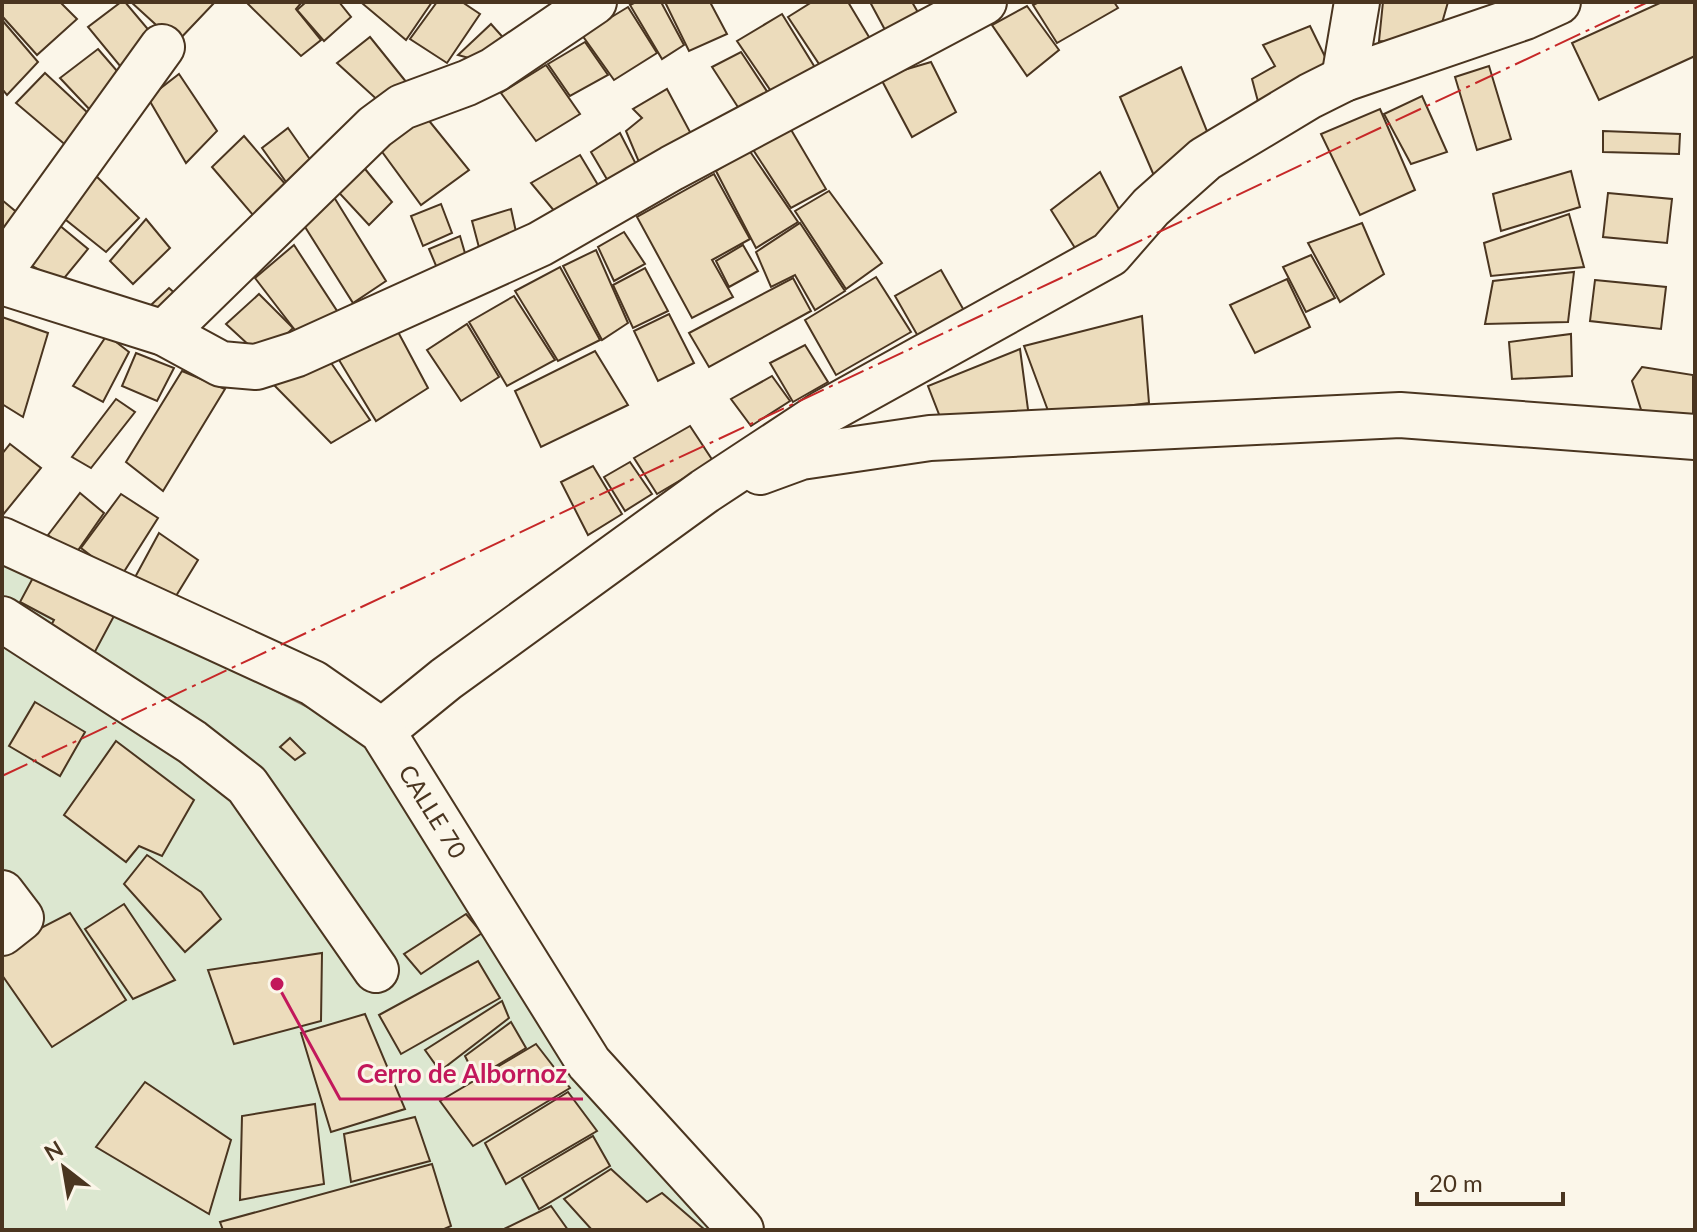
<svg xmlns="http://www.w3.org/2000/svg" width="1697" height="1232" font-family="Lato,sans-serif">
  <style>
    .green { fill: #dce7d0; stroke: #887966; stroke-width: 2 }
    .building { fill: #ecdcbc; stroke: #4a3520; stroke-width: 2 }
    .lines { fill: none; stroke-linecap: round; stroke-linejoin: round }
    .street-casing { stroke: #4a3520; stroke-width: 48 }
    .secondary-casing { stroke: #4a3520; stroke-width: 48 }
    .street { stroke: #fbf6e9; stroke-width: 44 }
    .secondary { stroke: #fbf6e9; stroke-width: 44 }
    .power { stroke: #c62828; stroke-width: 2; stroke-dasharray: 28 6 4 6; stroke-linecap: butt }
    .labels { text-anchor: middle; stroke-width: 6; stroke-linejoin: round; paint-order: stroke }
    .street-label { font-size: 24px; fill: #4a3520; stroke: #fbf6e9 }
    .leader { fill: none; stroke: #c2185b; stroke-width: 3 }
    .callout-dot { fill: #c2185b; stroke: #fbf6e9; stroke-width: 3 }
    .callout-label { font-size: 26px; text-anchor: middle; font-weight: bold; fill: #c2185b; stroke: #fbf6e9; stroke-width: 6; stroke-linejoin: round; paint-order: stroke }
  </style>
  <rect width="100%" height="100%" fill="#fbf6e9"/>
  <!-- green -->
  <path class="green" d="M2,553l367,185 368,492h-735z"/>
  <!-- building -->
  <g class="building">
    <path d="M2,2h58l17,17 -40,36 -35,-39z"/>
    <path d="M121,2h4l32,38 -32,32 -37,-45z"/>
    <path d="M131,2h84l-39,41z"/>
    <path d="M246,2h56l-6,7 25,31 -20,16z"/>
    <path d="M306,2h33l12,15 -27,24 -27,-31z"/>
    <path d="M365,2h67l-26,38 -43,-36z"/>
    <path d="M437,2h25l18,12 -33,49 -37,-24z"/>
    <path d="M636,2h25l23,43 -22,14 -32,-54z"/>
    <path d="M665,2h45l17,32 -38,17z"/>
    <path d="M812,2h36l24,40 -47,31 -37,-56z"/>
    <path d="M870,2h42l11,19 -32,20z"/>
    <path d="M1039,2h75l4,6 -61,35 -24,-38z"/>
    <path d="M1383,2h65l-12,42 -57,-3z"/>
    <path d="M1662,2h33v54l-96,44 -27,-57z"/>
    <path d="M1027,6l32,44 -32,26 -35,-51z"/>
    <path d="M628,7l29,46 -43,27 -32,-45z"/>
    <path d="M782,14l37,60 -42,26 -40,-59z"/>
    <path d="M2,20l36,42 -31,33 -5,-6z"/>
    <path d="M491,24l17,19 -32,17 -18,-5z"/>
    <path d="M1310,26l23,47 -73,36 -8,-30 23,-13 -12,-21z"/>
    <path d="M370,37l37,46 -24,22 -46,-42z"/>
    <path d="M585,42l23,33 -38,21 -22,-32z"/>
    <path d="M98,49l26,30 -32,33 -32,-34z"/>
    <path d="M741,52l33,50 -29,16 -33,-51z"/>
    <path d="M931,62l25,50 -44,25 -32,-60z"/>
    <path d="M546,65l34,49 -44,27 -35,-48z"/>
    <path d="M1489,66l22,73 -34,11 -22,-73z"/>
    <path d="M1181,67l32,79 -58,32 -35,-81z"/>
    <path d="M45,73l58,54 -28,26 -59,-50z"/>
    <path d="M179,74l38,57 -31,32 -38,-65z"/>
    <path d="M667,89l30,56 -53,29 -18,-43 16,-13 -9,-9z"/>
    <path d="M1422,96l25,56 -36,12 -27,-50z"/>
    <path d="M1380,109l35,81 -55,25 -39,-81z"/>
    <path d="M426,117l43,53 -48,35 -41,-56z"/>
    <path d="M288,128l28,40 -25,21 -29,-41z"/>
    <path d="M790,128l36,61 -35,19 -39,-60z"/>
    <path d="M1603,131l77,3 -1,20 -76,-2z"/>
    <path d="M620,133l20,39 -28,16 -21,-36z"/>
    <path d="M244,136l48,56 -33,30 -47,-55z"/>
    <path d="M749,150l49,72 -42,26 -40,-77z"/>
    <path d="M580,155l27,45 -42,24 -34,-41z"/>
    <path d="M361,164l31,38 -23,23 -38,-41z"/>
    <path d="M91,171l48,47 -33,34 -50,-40z"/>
    <path d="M1571,171l9,36 -79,24 -8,-37z"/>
    <path d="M1100,172l25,49 -50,27 -24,-38z"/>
    <path d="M714,174l36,65 -38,21 21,37 -41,21 -55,-101z"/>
    <path d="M829,191l53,72 -36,26 -51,-78z"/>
    <path d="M1608,193l64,6 -5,44 -64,-6z"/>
    <path d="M332,194l54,87 -33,22 -53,-84z"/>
    <path d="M2,200l18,15 -18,24z"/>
    <path d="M441,204l11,29 -29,13 -12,-30z"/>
    <path d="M511,209l7,32 -37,14 -9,-34z"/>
    <path d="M1569,214l15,53 -93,9 -7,-33z"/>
    <path d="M146,219l24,29 -37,36 -23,-23z"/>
    <path d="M53,220l35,29 -27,33 -38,-21z"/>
    <path d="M800,223l45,68 -30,19 -20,-35 -24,12 -15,-35z"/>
    <path d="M1362,223l22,51 -44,28 -32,-59z"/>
    <path d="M624,232l21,32 -31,17 -16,-34z"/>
    <path d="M460,236l9,31 -27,13 -13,-31z"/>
    <path d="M294,245l47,72 -40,21 -46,-60z"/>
    <path d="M743,245l15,26 -29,16 -13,-26z"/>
    <path d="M596,250l32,73 -26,17 -39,-74z"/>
    <path d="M1311,255l24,43 -29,14 -23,-45z"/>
    <path d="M560,267l40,73 -42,21 -43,-70z"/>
    <path d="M645,268l23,43 -35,17 -20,-43z"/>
    <path d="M941,270l25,44 -47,24 -24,-42z"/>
    <path d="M1574,272l-6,50 -83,2 8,-43z"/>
    <path d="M876,277l35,55 -75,43 -31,-55z"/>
    <path d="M793,278l18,33 -102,56 -20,-34z"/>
    <path d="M1287,279l23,48 -55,26 -25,-48z"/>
    <path d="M1595,280l71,7 -5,42 -71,-8z"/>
    <path d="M169,288l10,9 -16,18 -12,-10z"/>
    <path d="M259,294l34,34 -30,30 -37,-34z"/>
    <path d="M514,296l41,64 -48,26 -38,-64z"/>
    <path d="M669,314l25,49 -36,18 -24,-50z"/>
    <path d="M1142,316l7,87 -99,13 -26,-70z"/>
    <path d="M2,317l46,16 -25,84 -21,-13z"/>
    <path d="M467,324l32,53 -38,24 -34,-51z"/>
    <path d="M397,330l31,58 -52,33 -37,-61z"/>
    <path d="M1571,334l1,42 -60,3 -3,-37z"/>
    <path d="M107,335l22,17 -26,50 -30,-16z"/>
    <path d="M805,345l23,37 -35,20 -23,-39z"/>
    <path d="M1020,349l9,68 -87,5 -14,-36z"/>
    <path d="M595,351l33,54 -87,42 -26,-56z"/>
    <path d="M136,353l38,15 -17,33 -35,-15z"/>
    <path d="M325,354l45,66 -39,23 -60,-61z"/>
    <path d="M1642,367l51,8v48l-49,-4 -12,-38z"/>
    <path d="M182,371l43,18 -62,102 -37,-29z"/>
    <path d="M772,376l18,25 -39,25 -20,-27z"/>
    <path d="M116,399l19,13 -44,56 -19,-11z"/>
    <path d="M690,426l23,35 -56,33 -23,-36z"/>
    <path d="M10,444l31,24 -39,48v-62z"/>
    <path d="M630,462l22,32 -27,17 -21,-34z"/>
    <path d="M593,466l29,48 -34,21 -27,-53z"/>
    <path d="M80,493l24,20 -30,43 -26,-21z"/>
    <path d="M121,494l37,24 -38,60 -39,-30z"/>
    <path d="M159,533l39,27 -30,49 -35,-28z"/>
    <path d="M35,574l79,42 -23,43 -45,-24 8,-15 -34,-18z"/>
    <path d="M35,702l50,30 -25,44 -51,-30z"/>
    <path d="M290,738l15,15 -10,7 -15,-13z"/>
    <path d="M116,741l78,59 -32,56 -23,-10 -13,16 -62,-47z"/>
    <path d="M147,855l54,37 20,27 -36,33 -61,-68z"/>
    <path d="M124,904l51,76 -42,19 -48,-70z"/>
    <path d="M70,913l56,87 -74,47 -50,-72v-27z"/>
    <path d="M466,914l16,19 -61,41 -17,-20z"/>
    <path d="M322,953l-1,68 -87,23 -26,-74z"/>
    <path d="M478,961l22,37 -99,56 -22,-39z"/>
    <path d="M502,1001l7,17 -69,53 -15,-21z"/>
    <path d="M365,1014l40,95 -74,23 -30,-99z"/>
    <path d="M511,1022l15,26 -50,30 -11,-22z"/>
    <path d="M536,1044l34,44 -97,58 -33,-45z"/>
    <path d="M145,1082l86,58 -22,74 -113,-67z"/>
    <path d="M568,1092l29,39 -91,53 -21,-41z"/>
    <path d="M315,1104l9,80 -84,16 2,-84z"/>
    <path d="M415,1117l15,44 -79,21 -7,-48z"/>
    <path d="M593,1136l17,30 -71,43 -17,-31z"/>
    <path d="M432,1164l19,62 -9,4h-219l-3,-8z"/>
    <path d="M611,1169l36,33 15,-9 43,37h-113l-28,-31z"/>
    <path d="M551,1206l17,24h-66z"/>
  </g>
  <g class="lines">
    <!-- street casing -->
    <g class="street-casing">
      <g id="street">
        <path d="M1344,79l13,-77"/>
        <path d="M2,269l160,-222"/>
        <path d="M2,282l162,51 57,31 35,3 41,-13 243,-110 132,-76 312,-166"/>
        <path d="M164,333l211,-206 27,-20 65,-24 27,-13 100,-68"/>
        <path d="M760,472l41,-15 129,-19 470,-23 295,22"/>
        <path d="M2,619l190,123 55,43 129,185"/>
        <path d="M382,731l64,-52 259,-188 120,-79 285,-158 41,-47 54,-48 105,-63 34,-17 181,-62 33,-15"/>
        <path d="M2,893l19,25 -19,15"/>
      </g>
    </g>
    <!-- secondary casing -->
    <g class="secondary-casing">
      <path id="secondary" d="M2,540l311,143 69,48 207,332 152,167"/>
    </g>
    <!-- street -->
    <use href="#street" class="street"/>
    <!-- secondary -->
    <use href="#secondary" class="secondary"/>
    <!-- power -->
    <path class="power" d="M2,776l1646,-774"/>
  </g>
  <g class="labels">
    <!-- street labels -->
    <g class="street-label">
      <text transform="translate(432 812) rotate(58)" y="8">CALLE 70</text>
    </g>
  </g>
  <!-- callouts -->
  <path class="leader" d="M277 984L340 1099H583"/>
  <circle class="callout-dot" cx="277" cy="984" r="8"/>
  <g class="callout-label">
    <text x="462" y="1083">Cerro de Albornoz</text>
  </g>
  <!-- border -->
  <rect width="1697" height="1232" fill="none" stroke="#4a3520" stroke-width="8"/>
  <!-- north arrow -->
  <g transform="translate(64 1168) rotate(329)" stroke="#fbf6e9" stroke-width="6" paint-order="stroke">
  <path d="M0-6L14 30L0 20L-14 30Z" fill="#4a3520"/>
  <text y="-12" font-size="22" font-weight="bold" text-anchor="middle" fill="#4a3520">N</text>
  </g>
  <!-- scale -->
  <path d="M1417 1192v12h146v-12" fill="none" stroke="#4a3520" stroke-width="4"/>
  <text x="1429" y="1192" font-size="24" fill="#4a3520" stroke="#fbf6e9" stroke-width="6" paint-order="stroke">20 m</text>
</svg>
